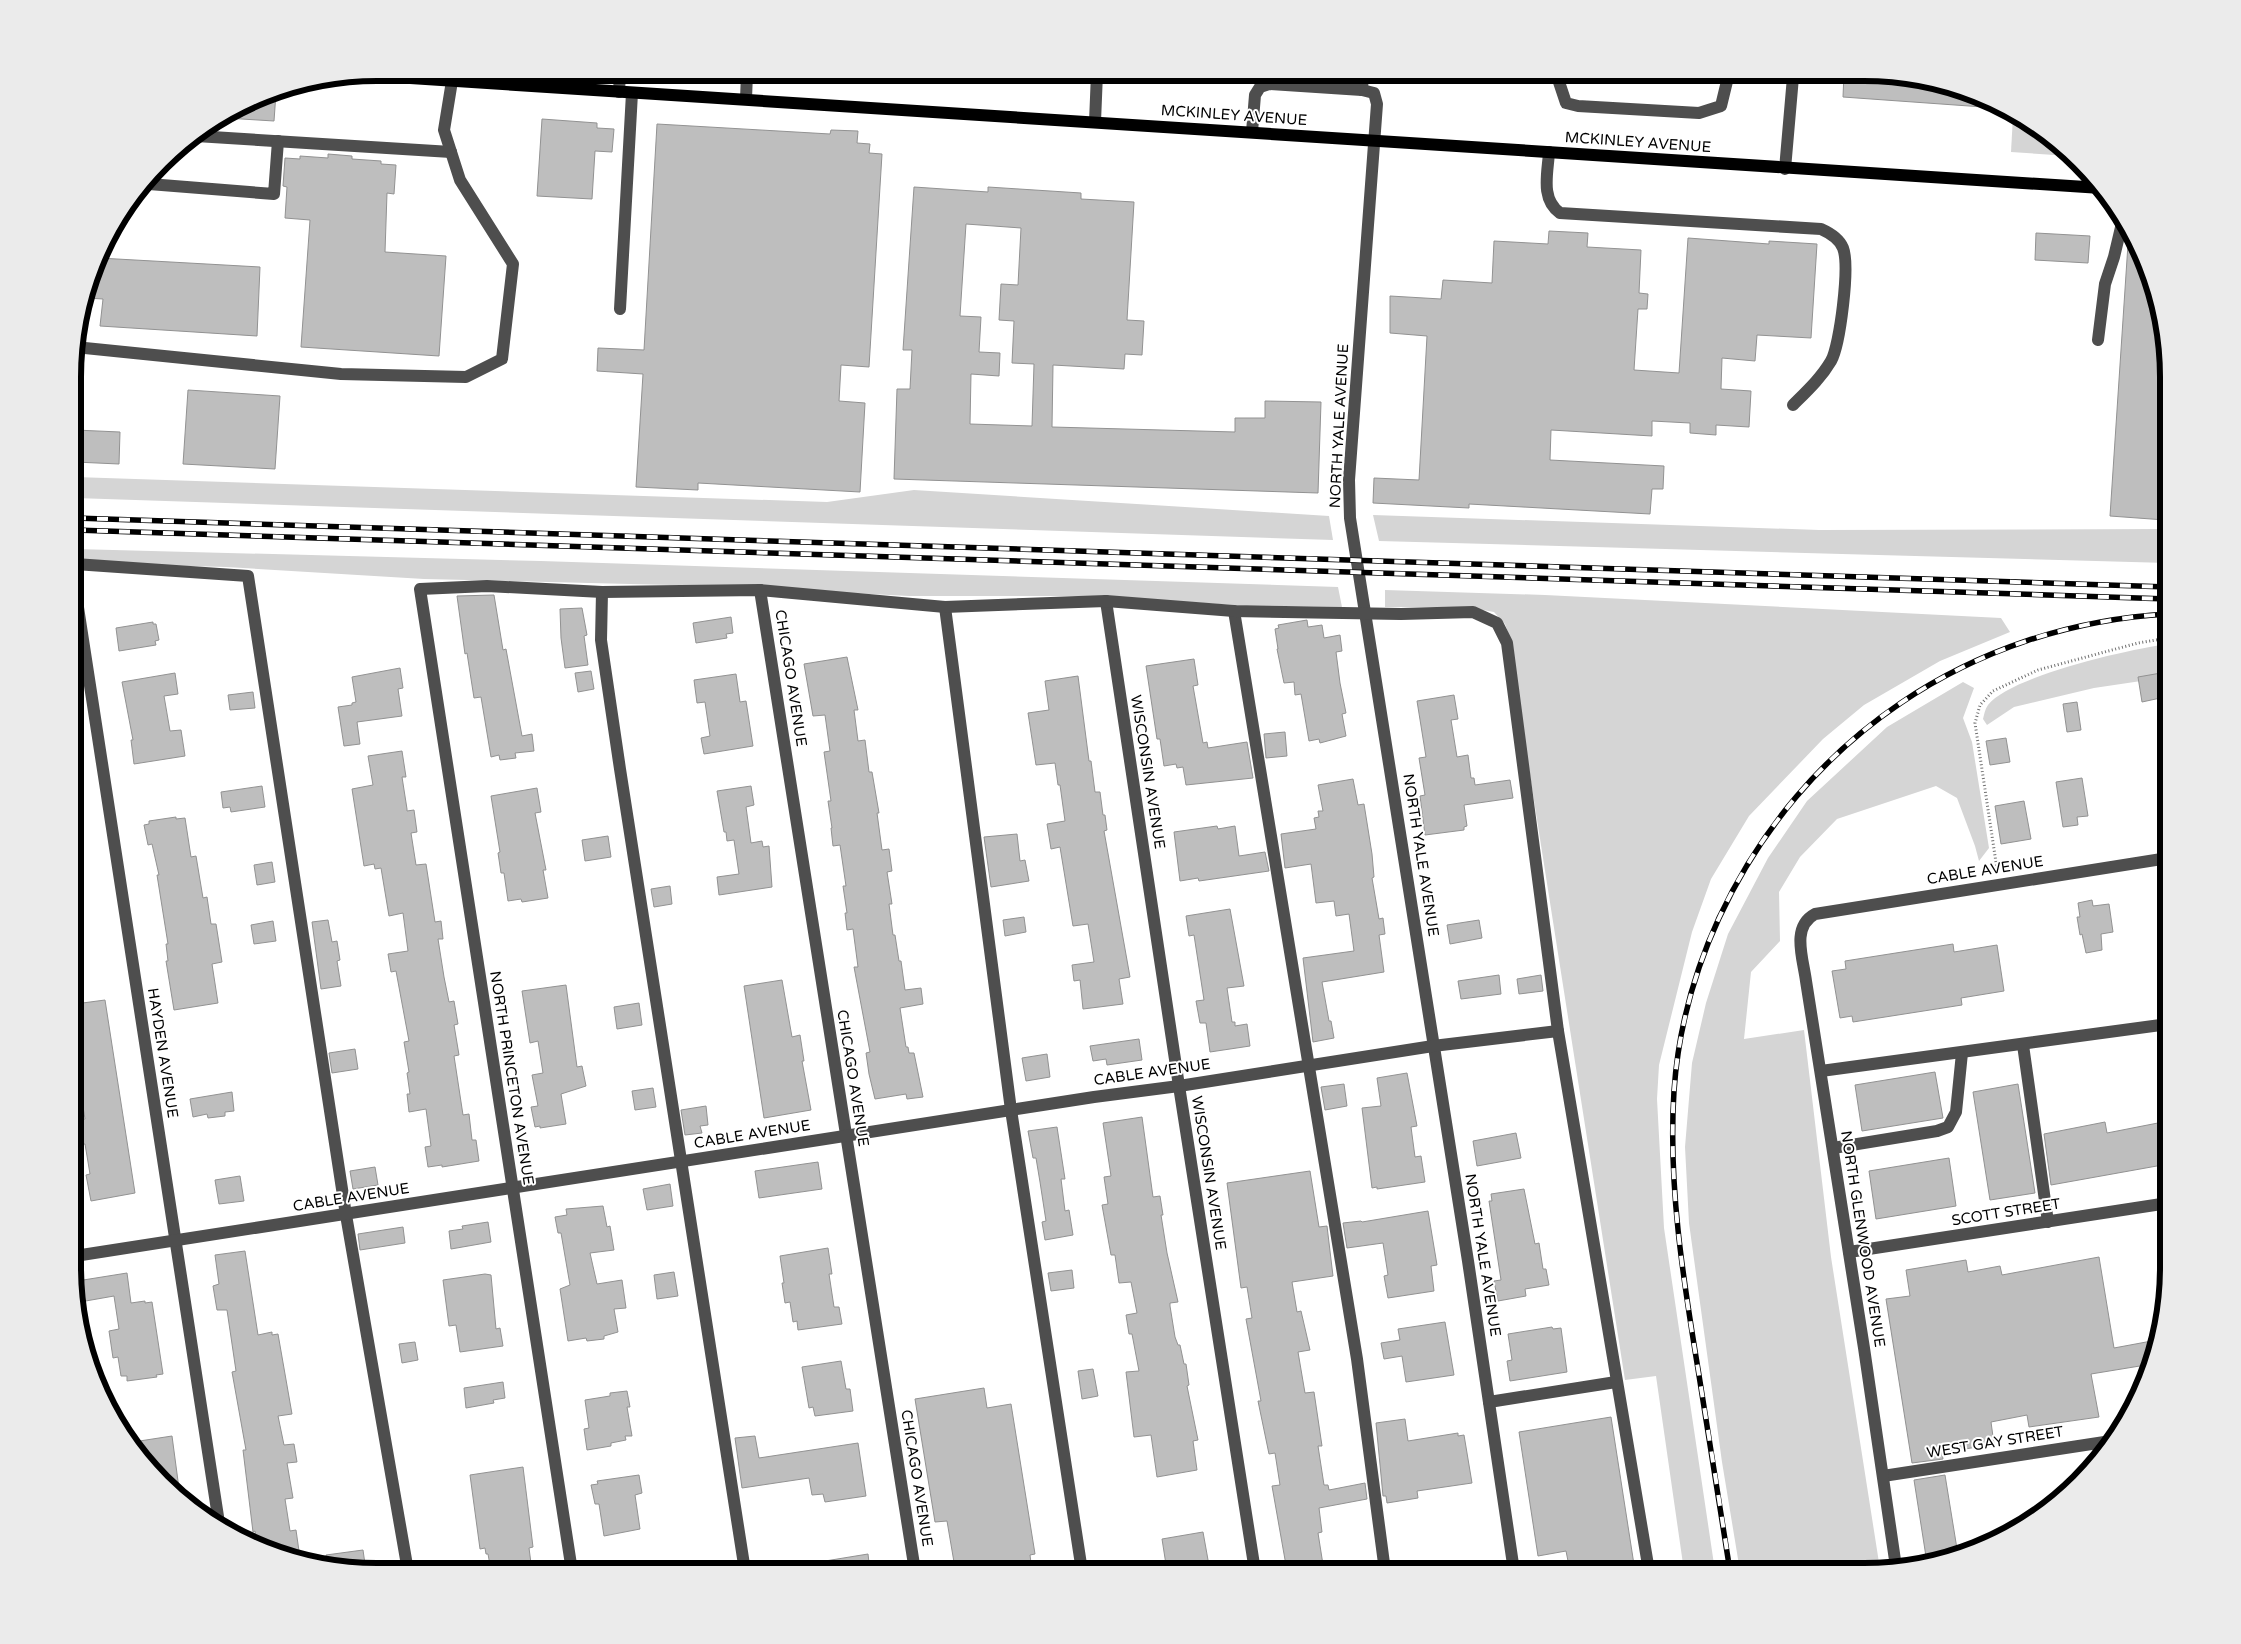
<svg xmlns="http://www.w3.org/2000/svg" width="2241" height="1644" font-family="'Varela Round',sans-serif">
  <style>
    .green { fill: #d5d5d5 }
    .building { fill: #bebebe; stroke: #929292; fill-rule: evenodd }
    .lines { fill: none; stroke-linecap: round; stroke-linejoin: round }
    .path { stroke: #707070; stroke-width: 3; stroke-dasharray: 1 2.5; stroke-linecap: butt }
    .minor { stroke: #4e4e4e; stroke-width: 12 }
    .major { stroke: #000; stroke-width: 12 }
    .rail-casing { stroke: #000; stroke-width: 5.5 }
    .rail { stroke: #fff; stroke-width: 4; stroke-dasharray: 11; stroke-linecap: butt }
    .labels { text-anchor: middle; stroke-width: 4; stroke-linejoin: round; paint-order: stroke }
    .street-label { font-size: 15px; fill: #000; stroke: #fff }
    .rim { fill: none; stroke: #000; stroke-width: 6 }
  </style>
  <rect width="100%" height="100%" fill="#fff"/>
  <!-- green -->
  <g class="green">
    <path d="M2013,116l36,20 20,20 -58,-4z"/>
    <path d="M75,477l752,25 87,-12 415,26 4,24 -1258,-42z"/>
    <path d="M1373,515l446,15 349,-1v34l-789,-22z"/>
    <path d="M75,549l466,12 797,26 4,20 -107,-2 -149,-9h-177l-198,-10 -287,-7 -198,-12 -151,-4z"/>
    <path d="M1385,590l160,5 456,23 9,14 -70,29 -76,44 -41,34 -74,77 -38,63 -19,53 -33,133 -2,34 7,129 51,343h-31l-28,-195 -31,4 -106,-675 -6,-59 -8,-22 -11,-12 -27,-5h-82z"/>
    <path d="M2168,644v33l-74,11 -80,19 -27,18 -4,-6c1,-4 2,-10 5,-14 22,-29 142,-56 180,-61z"/>
    <path d="M1963,682l11,6 -11,30 9,24 17,106 -10,13 -4,-15 -18,-48 -21,-12 -99,33 -37,38 -21,35 1,49 -29,31 -7,67 60,-9 27,227 49,312 -16,2h-124l-18,-109 -33,-239 -4,-76 7,-84 14,-60 22,-69 40,-76 39,-57 80,-74z"/>
  </g>
  <!-- building -->
  <g class="building">
    <path d="M1844,73h39l79,16 35,19 -154,-11z"/>
    <path d="M276,93l-2,28 -49,-3 36,-22z"/>
    <path d="M542,119l55,4v5l17,1 -2,23 -17,-1 -3,48 -55,-3z"/>
    <path d="M657,124l173,10 1,-4 27,1 -1,12 13,1 -1,9 13,1 -13,213 -28,-2 -2,36 26,2 -5,89 -162,-9v7l-62,-3 7,-113 -46,-3 1,-23 46,2z"/>
    <path d="M328,154l24,2v3l29,2v3l15,1 -2,29 -7,-1 -2,59 61,4 -7,100 -138,-9 9,-127 -25,-2 2,-31 -4,-1 2,-28 15,1v-3l28,2z"/>
    <path d="M914,187l74,5v-5l93,6v6l53,3 -7,118 17,1 -2,34 -17,-1 -1,15 -71,-4 -1,62 183,5v-14h30v-17l56,1 -3,91 -424,-14 3,-90h13l2,-39h-9zM966,224l55,4 -3,57 -17,-1 -2,36 15,1 -2,42 22,1 -2,62 -62,-2 1,-50 28,2 1,-23 -21,-1 2,-35 -21,-1z"/>
    <path d="M2129,229l8,13 31,116v124l-3,38 -55,-4z"/>
    <path d="M1549,231l39,2 -1,14 54,3 -2,43 9,1 -1,15h-9l-4,61 45,3 9,-135 81,6v-3l48,3 -6,94 -54,-3 -2,26 -33,-3 -1,31 30,2 -2,36 -33,-2v10l-26,-2v-10l-38,-2v15l-101,-6 -1,30 114,6 -1,23h-11l-2,25 -181,-10v4l-96,-5 1,-25 45,2 8,-144 -37,-3v-37l51,3 2,-19 49,3 2,-42 54,3z"/>
    <path d="M2036,233l54,3 -2,27 -53,-3z"/>
    <path d="M99,258l161,9 -3,69 -157,-10 3,-27 -16,-1z"/>
    <path d="M188,390l92,6 -5,73 -92,-5z"/>
    <path d="M75,430l45,2 -1,32 -44,-2z"/>
    <path d="M494,595l9,55 3,-1 16,87 10,-2 2,17 -19,2 1,5 -16,2 -1,-5 -8,2 -10,-60 -7,1 -7,-45 -2,1 -8,-58z"/>
    <path d="M582,608l5,27 -3,1 4,29 -23,3 -4,-30 -1,-29z"/>
    <path d="M731,617l2,16 -7,1 1,4 -31,5 -3,-20z"/>
    <path d="M1307,620l1,7 14,-2 2,13 16,-3 2,16 -6,1 4,31 6,30 -4,1 4,22 -26,7 -1,-4 -10,2 -8,-47 -6,1 -1,-13 -10,1 -7,-34h1l-3,-20 4,-1 -1,-3z"/>
    <path d="M153,622v2h3l3,16 -4,1 1,4 -37,6 -3,-23z"/>
    <path d="M847,657l11,53h-4l4,31 7,-1 4,32h3l7,41h-2l5,37 7,-1 3,22 -5,1 5,32h-3l4,31h2l4,26h2l4,29 16,-2 2,16 -23,4 6,39h2l1,6h5l9,44 -16,2 -1,-5 -31,5 -6,-25 -3,-21 4,-1 -16,-85h4l-5,-38 -6,1 -2,-17h2l-4,-27h3l-6,-41 -7,1 -2,-18h1l-4,-27h3l-7,-49 6,-1 -5,-36 -12,1 -9,-52z"/>
    <path d="M1194,659l4,26 -5,1 10,57 4,-1 1,6 39,-6 6,36 -67,7 -3,-18 -6,1 -1,-4 -12,2 -4,-27h-3l-11,-73z"/>
    <path d="M400,668l3,20 -5,1 4,27 -45,6 3,22 -16,2 -6,-39 14,-2v-2l4,-1 -4,-25z"/>
    <path d="M591,671l3,18 -16,3 -3,-19z"/>
    <path d="M175,673l3,21 -14,2 6,35 11,-1 4,26 -51,8 -3,-24h2l-11,-58z"/>
    <path d="M2161,673l4,24 -23,5 -4,-25z"/>
    <path d="M736,674l4,28 6,-1 7,45 -49,8 -3,-16 9,-2 -5,-34 -8,1 -3,-23z"/>
    <path d="M1078,676l11,85h2l4,31h5l3,23h2l2,15 -3,1 26,146 -11,2 4,25 -40,5 -3,-29 -6,1 -2,-16 22,-3 -6,-38 -15,2 -13,-79 -9,2 -4,-25 18,-3 -5,-36h-2l-3,-22 -19,2 -8,-52 21,-3 -4,-29z"/>
    <path d="M253,692l2,16 -25,2 -2,-15z"/>
    <path d="M1454,695l4,24 -7,1 6,37 11,-2 3,23h3l1,7 35,-5 3,18 -49,7 3,21 -3,1v3l-39,5 -5,-39 5,-1 -6,-37 7,-1 -9,-56z"/>
    <path d="M2077,702l4,28 -14,2 -4,-28z"/>
    <path d="M1285,732l2,24 -21,2 -2,-24z"/>
    <path d="M2006,738l4,24 -20,3 -4,-24z"/>
    <path d="M402,751l4,26h-4l5,32v2l7,-1 3,22 -6,1 5,32 10,-1 9,58 6,-1 2,18h-5l6,38 5,25 5,-1 4,23 -4,1 5,30 -5,1 9,59 6,-1 3,26h4l3,21 -37,6v-2l-14,2 -3,-20 6,-1 -5,-37 -17,3 -2,-18h3l-3,-21 2,-1 -5,-30 5,-1 -13,-70 -5,1 -3,-18 20,-3 -5,-38 -14,3 -8,-48 -6,1 -1,-5 -10,2 -12,-77 21,-4 -5,-29z"/>
    <path d="M2082,778l6,38 -11,1 1,8 -15,2 -7,-45z"/>
    <path d="M1353,779l5,26 6,-1 8,50 2,23 -2,1 7,41 4,-1 2,16 -6,1 5,37 -62,10 7,39h2l3,17 -21,4 -10,-84 51,-7 -5,-37 -13,2 -2,-15 -18,2 -5,-39 -26,4 -4,-34 35,-5 -2,-11 5,-1 -1,-6h5l-5,-26z"/>
    <path d="M262,786l3,21 -34,5 -1,-5 -7,1 -2,-16z"/>
    <path d="M751,786l3,19 -8,2 5,36 11,-2 1,6 6,-1 3,41 -53,8 -2,-18 22,-3 -5,-34 -7,1 -1,-9h-2l-7,-41z"/>
    <path d="M537,788l4,24 -6,1 11,57h-3l5,28 -26,4 -1,-3 -13,2 -4,-28h-3l-3,-20 2,-1 -9,-56z"/>
    <path d="M2024,801l7,38 -30,5 -6,-38z"/>
    <path d="M176,817v2l9,-1 6,39 5,-1 7,42 4,-1 4,27h5l6,38 -10,2 6,39 -44,7 -8,-49h2l-2,-17h2l-11,-69h2l-7,-31 -4,1 -4,-20 5,-1v-3z"/>
    <path d="M1217,826l1,3 17,-3 4,30 26,-4 4,19 -70,10 -1,-3 -18,3 -6,-49z"/>
    <path d="M1017,834l3,27 5,-1 4,21 -38,6 -7,-50z"/>
    <path d="M608,836l3,21 -26,4 -3,-21z"/>
    <path d="M272,862l3,20 -18,3 -3,-20z"/>
    <path d="M670,886l2,18 -18,3 -3,-18z"/>
    <path d="M2092,900l1,6 16,-2 4,28 -12,2 1,16 -16,3 -4,-19 -2,1 -3,-18h3l-2,-14z"/>
    <path d="M1230,909l14,77 -17,2 5,34h3v4l12,-2 3,22 -40,6 -4,-29h-6l-4,-22 8,-1 -10,-65 -5,1 -3,-20z"/>
    <path d="M1024,917l2,15 -21,4 -2,-16z"/>
    <path d="M328,920l4,22 5,-1 3,19 -3,1 4,25 -20,3 -9,-67z"/>
    <path d="M1479,920l3,18 -32,6 -3,-19z"/>
    <path d="M273,921l3,20 -22,3 -3,-19z"/>
    <path d="M1953,944l1,8 43,-7 7,46 -43,7 1,7 -109,17 -1,-6 -12,2 -8,-47 14,-2 -1,-8z"/>
    <path d="M1499,975l2,19 -40,5 -3,-18z"/>
    <path d="M1541,975l2,16 -24,3 -2,-15z"/>
    <path d="M782,980l10,57 8,-2 4,26h-2l9,49 -47,8 -20,-132z"/>
    <path d="M566,985l11,82 5,-1 4,20 -25,8 5,30 -26,4v-2l-5,1 -4,-20 7,-1 -6,-31 11,-2 -5,-32 -8,2 -8,-52z"/>
    <path d="M105,1000l30,193 -44,8 -5,-26 4,-1 -5,-30 -8,1 -2,-11v-13l10,-2 -10,-61v-54z"/>
    <path d="M639,1003l3,22 -25,4 -3,-22z"/>
    <path d="M1139,1039l3,21 -35,5 -1,-6 -13,2 -3,-15z"/>
    <path d="M355,1049l3,20 -26,4 -3,-20z"/>
    <path d="M1047,1054l3,23 -24,4 -4,-23z"/>
    <path d="M1935,1072l8,46 -81,13 -7,-46z"/>
    <path d="M1407,1073l10,53 -6,1 4,30 6,-1 4,26 -48,7v-2l-5,1 -10,-80 19,-2 -4,-28z"/>
    <path d="M1344,1084l3,22 -22,4 -4,-23z"/>
    <path d="M2018,1084l17,109 -45,7 -17,-108z"/>
    <path d="M653,1088l3,19 -21,3 -3,-19z"/>
    <path d="M232,1092l2,19 -9,1v4l-17,2 -1,-4 -14,3 -3,-18z"/>
    <path d="M706,1106l2,19 -8,1 2,7 -17,2 -4,-25z"/>
    <path d="M1142,1117l11,80 7,-1 3,19h-2l6,38 11,49 -8,1v3l5,31 3,8h2l4,19h2l3,21 -2,1 11,54 -5,1 4,29 -40,7 -6,-42 -17,2 -8,-65 13,-1 -7,-37h-3l-3,-19 11,-2 -6,-31 -12,1 -4,-28h-4l-9,-50 6,-1 -4,-27 7,-1 -8,-53z"/>
    <path d="M2168,1121v43l-117,21 -7,-51 61,-12 2,11z"/>
    <path d="M1057,1127l8,52h-4l4,32 4,-1 4,25 -28,5 -3,-18 4,-1 -6,-39 -4,-24h-3l-5,-27z"/>
    <path d="M1516,1133l5,25 -44,8 -4,-25z"/>
    <path d="M1949,1158l7,48 -80,13 -7,-48z"/>
    <path d="M818,1162l4,27 -63,9 -4,-27z"/>
    <path d="M375,1167l3,18 -25,4 -3,-18z"/>
    <path d="M1310,1171l9,56 8,-1 6,50 -41,6 5,30 4,-1 9,39 -12,2 7,41 9,-1 8,54h-4l6,39h4l1,5 36,-7 2,16 -48,9 3,24 -4,1 6,38h-37l-15,-85 8,-1 -5,-32 -6,1 -11,-53h3l-15,-82 6,-1 -5,-31 -6,1 -14,-105z"/>
    <path d="M240,1176l4,25 -25,3 -4,-24z"/>
    <path d="M670,1184l3,22 -26,4 -4,-21z"/>
    <path d="M1524,1189l11,55 4,-1 4,26h3l3,16 -24,4 1,7 -28,5 -4,-20 7,-1 -12,-79h3l-1,-7z"/>
    <path d="M603,1206l4,21 3,-1 4,24 -24,3 7,31 25,-4 4,28 -12,1 4,23 -14,4v3l-17,2 -1,-3 -18,3 -8,-52 10,-4 -9,-52h-3l-3,-16 12,-2 -1,-6z"/>
    <path d="M1428,1211l9,54 -6,1 3,25 -46,7 -4,-22 4,-1 -5,-32 -36,5 -4,-25 18,-2 1,1z"/>
    <path d="M488,1222l3,20 -40,7 -2,-18 14,-2 -1,-3z"/>
    <path d="M403,1227l2,16 -45,7 -2,-16z"/>
    <path d="M828,1248l4,26h-3l5,33h5l3,17 -44,6 -1,-9 -4,1 -3,-20 -5,1 -3,-20h2l-4,-27z"/>
    <path d="M245,1251l13,84 14,-3v3l6,-1 14,80 -14,2 6,29 10,-1 3,18 -10,1 6,35 -8,1 5,32 6,-1 3,21 -21,4 -21,-12 -2,-12 -2,1 -10,-82h3l-14,-78 4,-1 -9,-61h-10l-4,-24 6,-2 -4,-29z"/>
    <path d="M2099,1257l15,91 43,-8 -5,24 -61,10 8,43 -70,10 -2,-12 -36,7 3,22 -52,9 1,6 -31,4 -26,-164 24,-3 -4,-26 60,-10 2,12 32,-6 2,9z"/>
    <path d="M1072,1270l2,18 -23,3 -3,-18z"/>
    <path d="M674,1272l4,24 -21,3 -3,-24z"/>
    <path d="M127,1273l4,30 14,-2v2l7,-1 11,72 -7,1 1,2 -30,4v-5h-6l-3,-19 -5,1 -4,-27 10,-2 -5,-33 -34,6 -3,-21z"/>
    <path d="M485,1274l6,1 5,54 4,-1 3,18 -43,6 -4,-27 -7,1 -6,-46z"/>
    <path d="M1445,1322l9,53 -48,7 -4,-26 -18,3 -3,-16 19,-3 -2,-11z"/>
    <path d="M1552,1327l1,2 8,-1 6,44 -57,9 -3,-20 5,-1 -4,-26z"/>
    <path d="M415,1342l3,18 -16,3 -3,-19z"/>
    <path d="M841,1361l5,28h4l3,22 -38,5 -2,-9 -4,1 -7,-41z"/>
    <path d="M1093,1369l5,27 -16,3 -4,-28z"/>
    <path d="M503,1382l2,16 -12,2 1,3 -28,5 -2,-20z"/>
    <path d="M984,1388l3,20 24,-4 24,150 -5,1 2,16h-72l-1,-3h-4l-8,-47 -12,1 -20,-123z"/>
    <path d="M627,1391l3,16h-3l5,29h-7l1,4 -15,3v3l-24,4 -3,-21 5,-1 -4,-28 25,-4v-3z"/>
    <path d="M1611,1417l24,154h-65l-4,-20 -28,5 -19,-124z"/>
    <path d="M1405,1419l3,22 50,-8v3l6,-1 8,48 -55,8 1,7 -31,5 -1,-7h-3l-7,-73z"/>
    <path d="M172,1436l8,60 -47,-54z"/>
    <path d="M755,1436l4,22 99,-15 8,53 -41,6 -2,-8 -11,1 -3,-17 -67,10 -7,-50z"/>
    <path d="M523,1467l10,80 -4,1 3,23h-41l-3,-17h-2l-1,-6 -5,1 -10,-74z"/>
    <path d="M639,1475l3,18 -7,2 5,34 -36,7 -5,-32h-4l-4,-19 7,-1 -1,-3z"/>
    <path d="M1945,1475l13,80 -16,6 -15,2 -13,-83z"/>
    <path d="M1203,1532l7,39h-43l-5,-32z"/>
    <path d="M363,1550l3,21 -39,-6 -1,-10z"/>
    <path d="M868,1554l2,17h-50l-1,-9z"/>
  </g>
  <g class="lines">
    <!-- path -->
    <path class="path" d="M1997,869l-22,-146 5,-18 13,-14 45,-21 100,-27 30,-5"/>
    <!-- minor -->
    <g class="minor">
      <path d="M1556,73l10,30 12,3 121,7 22,-7 8,-33"/>
      <path d="M1362,90l1,-17"/>
      <path d="M619,92l1,-19"/>
      <path d="M746,99l1,-26"/>
      <path d="M1095,122l2,-49"/>
      <path d="M1252,132l3,-37 5,-8 9,-3 93,6 12,3 3,11 -28,376 1,38 118,743 46,310"/>
      <path d="M196,136l255,16"/>
      <path d="M1549,152c-1,20 -9,47 11,61l261,16c9,4 18,9 22,19 7,18 -3,97 -12,113 -10,17 -24,30 -38,44"/>
      <path d="M1785,169l8,-92"/>
      <path d="M149,184l125,10 4,-53"/>
      <path d="M620,309l12,-216"/>
      <path d="M2098,340l7,-56 9,-27 9,-38"/>
      <path d="M75,347l266,27 125,3 36,-18 11,-95 -53,-84 -16,-50 8,-49"/>
      <path d="M75,564l173,12 98,639 62,356"/>
      <path d="M75,588l144,935"/>
      <path d="M760,590l155,981"/>
      <path d="M602,592l-1,48 19,129 125,802"/>
      <path d="M1106,601l73,485 76,485"/>
      <path d="M945,607l66,503 71,461"/>
      <path d="M1234,611l123,748 28,212"/>
      <path d="M2023,1045l25,177"/>
      <path d="M1821,1071l347,-47"/>
      <path d="M1833,1148l104,-17 11,-4 8,-15 6,-59"/>
      <path d="M1849,1252l319,-49"/>
      <path d="M75,1256l1019,-159 85,-11 254,-40 125,-15"/>
      <path d="M1489,1402l127,-20"/>
      <path d="M1883,1476l228,-35"/>
      <path d="M1896,1567l-32,-219 -58,-367c-3,-23 -15,-54 9,-67l353,-56"/>
      <path d="M572,1571l-152,-982 67,-3 115,6 158,-2 185,17 161,-6 128,10 167,3 72,-2 24,11 10,20 51,388 91,540"/>
    </g>
    <!-- major -->
    <path class="major" d="M364,75l1737,113"/>
    <!-- rail casing -->
    <g class="rail-casing">
      <g id="rail">
        <path d="M75,518l2093,69"/>
        <path d="M75,530l2093,69"/>
        <path d="M1730,1571c-10,-67 -21,-134 -32,-202 -15,-91 -30,-185 -24,-278 4,-59 20,-119 45,-173 83,-179 252,-293 449,-304"/>
      </g>
    </g>
    <!-- rail -->
    <use href="#rail" class="rail"/>
  </g>
  <g class="labels">
    <!-- street labels -->
    <g class="street-label">
      <text transform="translate(1234 115) rotate(4)" y="5">MCKINLEY AVENUE</text>
      <text transform="translate(1638 142) rotate(4)" y="5">MCKINLEY AVENUE</text>
      <text transform="translate(1339 426) rotate(-87)" y="5">NORTH YALE AVENUE</text>
      <text transform="translate(791 678) rotate(81)" y="5">CHICAGO AVENUE</text>
      <text transform="translate(1148 772) rotate(81)" y="5">WISCONSIN AVENUE</text>
      <text transform="translate(1421 855) rotate(81)" y="5">NORTH YALE AVENUE</text>
      <text transform="translate(1985 870) rotate(-9)" y="5">CABLE AVENUE</text>
      <text transform="translate(163 1053) rotate(81)" y="5">HAYDEN AVENUE</text>
      <text transform="translate(1152 1072) rotate(-8)" y="5">CABLE AVENUE</text>
      <text transform="translate(512 1078) rotate(81)" y="5">NORTH PRINCETON AVENUE</text>
      <text transform="translate(853 1078) rotate(81)" y="5">CHICAGO AVENUE</text>
      <text transform="translate(752 1134) rotate(-9)" y="5">CABLE AVENUE</text>
      <text transform="translate(1209 1173) rotate(81)" y="5">WISCONSIN AVENUE</text>
      <text transform="translate(351 1197) rotate(-9)" y="5">CABLE AVENUE</text>
      <text transform="translate(2006 1212) rotate(-9)" y="5">SCOTT STREET</text>
      <text transform="translate(1863 1239) rotate(81)" y="5">NORTH GLENWOOD AVENUE</text>
      <text transform="translate(1483 1255) rotate(81)" y="5">NORTH YALE AVENUE</text>
      <text transform="translate(1995 1442) rotate(-9)" y="5">WEST GAY STREET</text>
      <text transform="translate(917 1478) rotate(81)" y="5">CHICAGO AVENUE</text>
    </g>
  </g>
  <!-- crop -->
  <path d="M0 0H2241V1644H0ZM377 81H1864A296 296 0 0 1 2160 377V1267A296 296 0 0 1 1864 1563H377A296 296 0 0 1 81 1267V377A296 296 0 0 1 377 81Z" fill="#ebebeb" fill-rule="evenodd"/>
  <path class="rim" d="M377 81H1864A296 296 0 0 1 2160 377V1267A296 296 0 0 1 1864 1563H377A296 296 0 0 1 81 1267V377A296 296 0 0 1 377 81Z"/>
</svg>
